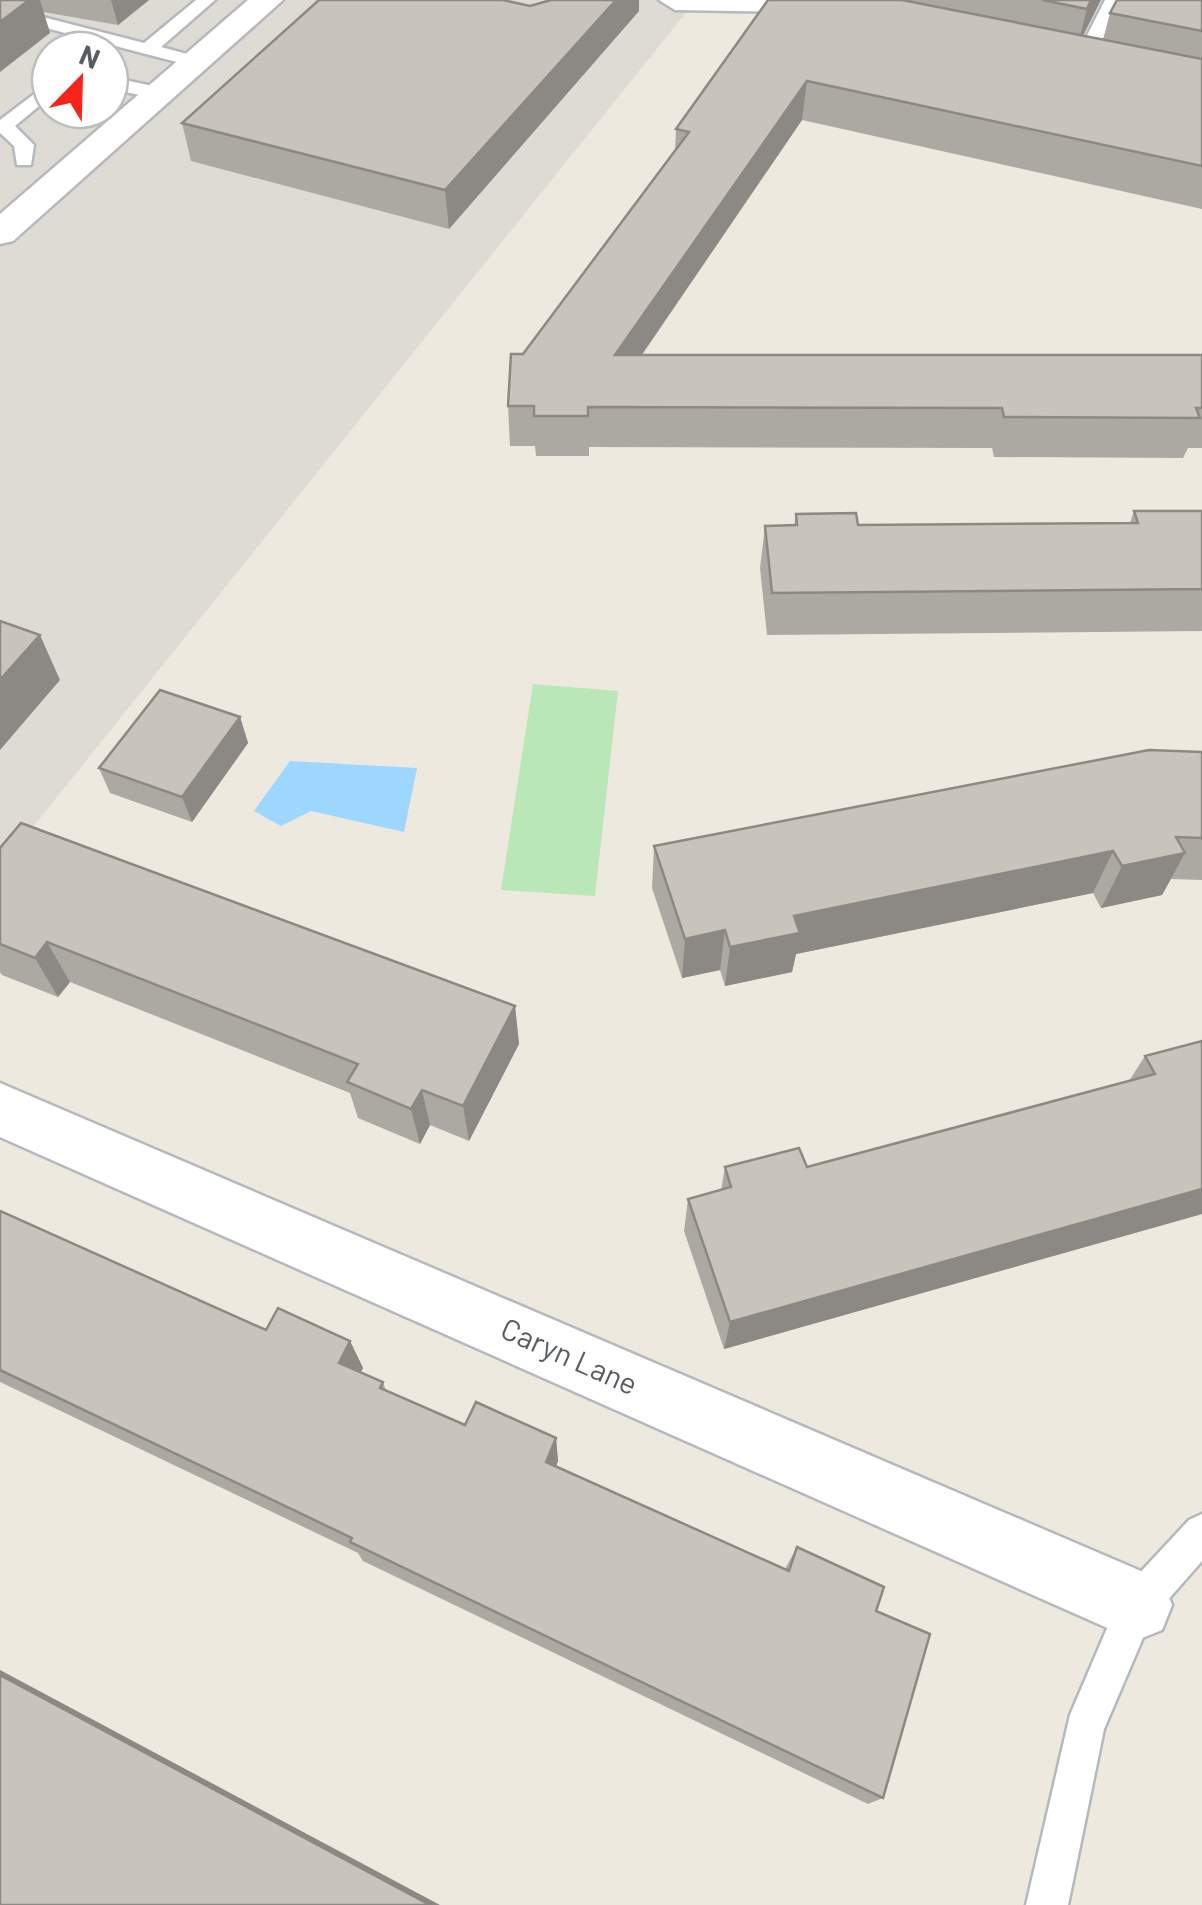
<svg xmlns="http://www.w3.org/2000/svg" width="1202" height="1905" font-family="Barlow,sans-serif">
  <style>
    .industrial { fill: #dddbd4; fill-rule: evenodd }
    .green { fill: #bae7b8 }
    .water { fill: #9dd7ff }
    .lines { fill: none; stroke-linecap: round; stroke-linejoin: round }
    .service-casing { stroke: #b5b8bd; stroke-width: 5 }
    .minor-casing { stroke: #b5b8bd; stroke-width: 5 }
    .service { fill: #fff; fill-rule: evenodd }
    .minor { fill: #fff; fill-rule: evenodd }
    .wall { fill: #aca9a2 }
    .shaded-wall { fill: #8c8984 }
    .building { fill: #c8c4bc; stroke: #8c8984; stroke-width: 2.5 }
    .labels { text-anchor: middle; stroke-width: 8; stroke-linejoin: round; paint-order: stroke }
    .street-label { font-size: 30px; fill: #585d62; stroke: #fff }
  </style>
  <rect width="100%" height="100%" fill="#ede9df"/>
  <!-- industrial -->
  <path class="industrial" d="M0,0h696l-696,868zM50,50h60v60h-60z"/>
  <!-- green -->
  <path class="green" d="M533,684l85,7 -23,205 -94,-6z"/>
  <!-- water -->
  <path class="water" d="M290,761l127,7 -13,64 -93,-21 -30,15 -27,-15z"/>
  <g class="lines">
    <!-- service casing -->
    <g class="service-casing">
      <g id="service">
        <path d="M196,0h19l-54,47 41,11 3,4 -9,5 -196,-51v-10l144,37z"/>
        <path d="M1105,0h18l-35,67h-12l-3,-4z"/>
        <path d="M110,77l57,12 2,4 -9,6 -50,-10z"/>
        <path d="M50,82v15l-35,29 19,19 -3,20h-14l-3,-19 -14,-13v-13z"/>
        <path d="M1202,1514v47l-51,58 -47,110 -36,176h-42l44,-190 53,-124 66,-71z"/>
      </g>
    </g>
    <!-- minor casing -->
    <g class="minor-casing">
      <g id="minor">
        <path d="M248,0h35l-270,241 -13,3v-30z"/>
        <path d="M659,0h165l28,6 5,7 -16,10 -55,-11 -111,-2z"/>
        <path d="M0,1083l1162,497 10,25 -10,25 -25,10 -25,-10 -1112,-493z"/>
      </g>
    </g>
    <!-- service -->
    <use href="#service" class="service"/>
    <!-- minor -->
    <use href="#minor" class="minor"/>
  </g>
  <!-- wall -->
  <g class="wall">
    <path d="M0,0h149l-31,25 -75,-13 7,21z"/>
    <path d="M551,0h88v11l-190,218 -258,-68 -9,-38z"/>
    <path d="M768,0h333l-18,35 20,5 7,-27 92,-13v209l-400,-89 -160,235h560v93h-14l-5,10 -189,-1 -2,-9 -403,-1v9h-53l-1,-10h-25l-2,-40 15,-52 152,-203 1,-22z"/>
    <path d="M1134,511h68v120l-435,4 -7,-67 5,-42 29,-1 2,-11 62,11 272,-2z"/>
    <path d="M240,717l8,26 -56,79 -82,-29 -11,-25z"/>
    <path d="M1202,752v128l-31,-1 -9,16 -61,13 -8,-15 -297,61 -4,18 -67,14 -5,-16 -38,8 -30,-90 2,-42z"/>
    <path d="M0,848l515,158 4,38 -50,97 -39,-16 -10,19 -62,-26 -8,-25 -280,-111 -12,15 -56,-22 -2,-3z"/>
    <path d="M1202,1041v173l-478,135 -40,-118 4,-32 33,-9 4,-23h82l322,-86 16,-25z"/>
    <path d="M0,1211l266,119 84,11 13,27 -3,5 23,9 3,9 79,34 91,13 2,23 -2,6 229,102 12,-22 79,64 7,187 -15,6 -505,-243 -5,-8 -358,-171z"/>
  </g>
  <!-- shaded-wall -->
  <g class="shaded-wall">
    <path d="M29,0h11l10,33 -50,39v-50z"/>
    <path d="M111,0h38l-31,25z"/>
    <path d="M616,0h23v11l-190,218 -4,-39z"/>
    <path d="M1091,0h10l-24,48 10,-39z"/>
    <path d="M807,81l-5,39 -188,275 1,-40z"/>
    <path d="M40,635l20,45 -60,70v-70z"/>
    <path d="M240,717l8,26 -56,79 -10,-25z"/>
    <path d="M1113,851l-20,42 -297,61 -4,18 -67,14 5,-39 64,-31z"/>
    <path d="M1185,853l-23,42 -61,13 21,-42z"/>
    <path d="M725,930l-5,40 -38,8 3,-39z"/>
    <path d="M47,942l23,40 -12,15 -23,-39z"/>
    <path d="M515,1006l4,38 -50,97 -6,-35z"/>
    <path d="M422,1090l8,35 -10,19 -9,-35z"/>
    <path d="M1202,1189v25l-478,135 6,-27z"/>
    <path d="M350,1341l13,27 -11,21 -13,-26z"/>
    <path d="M556,1438l2,23 -10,23 -2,-22z"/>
    <path d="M0,1670l440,235h-10l-430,-230z"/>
  </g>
  <!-- building -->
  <g class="building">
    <path d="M0,0h29l-29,22z"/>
    <path d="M319,0h184l27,6 21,-6h65l-171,190 -263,-67z"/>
    <path d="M768,0h134l300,59v107l-395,-85 -192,274h587v53h-6l4,10 -196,-1 -2,-9 -414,-1v9h-54v-10h-26l3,-52h12l166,-222 -13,-3z"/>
    <path d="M1042,0h49l-4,9z"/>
    <path d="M1117,0h85v31l-92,-18z"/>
    <path d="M1134,511h68v78l-430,4 -7,-67 32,-1 -1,-11 60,-1 2,12 280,-2z"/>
    <path d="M0,621l40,14 -40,45z"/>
    <path d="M160,690l80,27 -58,80 -83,-29z"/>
    <path d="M1149,750l53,2v86l-26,-1 9,16 -63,13 -9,-15 -319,65 6,17 -70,14 -5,-17 -40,9 -31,-93z"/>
    <path d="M21,823l494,183 -52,100 -41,-16 -11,19 -64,-27 11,-18 -311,-122 -12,16 -35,-14v-96z"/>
    <path d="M1202,1041v148l-472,133 -42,-123 43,-12 -6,-20 74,-19 8,19 348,-93 -10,-18z"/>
    <path d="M0,1211l266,119 12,-22 72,33 -11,22 44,19 -3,6 85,37 11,-23 80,36 -10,24 243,109 8,-24 87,40 -8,24 54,23 -47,164 -533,-256 2,-4 -352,-168z"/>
    <path d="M0,1675l430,230h-430z"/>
  </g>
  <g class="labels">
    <!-- street labels -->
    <g class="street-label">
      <text transform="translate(569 1357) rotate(24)" y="10">Caryn Lane</text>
    </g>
  </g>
  <!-- north arrow -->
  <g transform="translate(80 80) rotate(23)"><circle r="48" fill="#ffffff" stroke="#bcbec0" stroke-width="2.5"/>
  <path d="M0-8L18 38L0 25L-18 38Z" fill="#f7241b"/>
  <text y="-15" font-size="28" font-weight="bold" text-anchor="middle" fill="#585d62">N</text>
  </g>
</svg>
